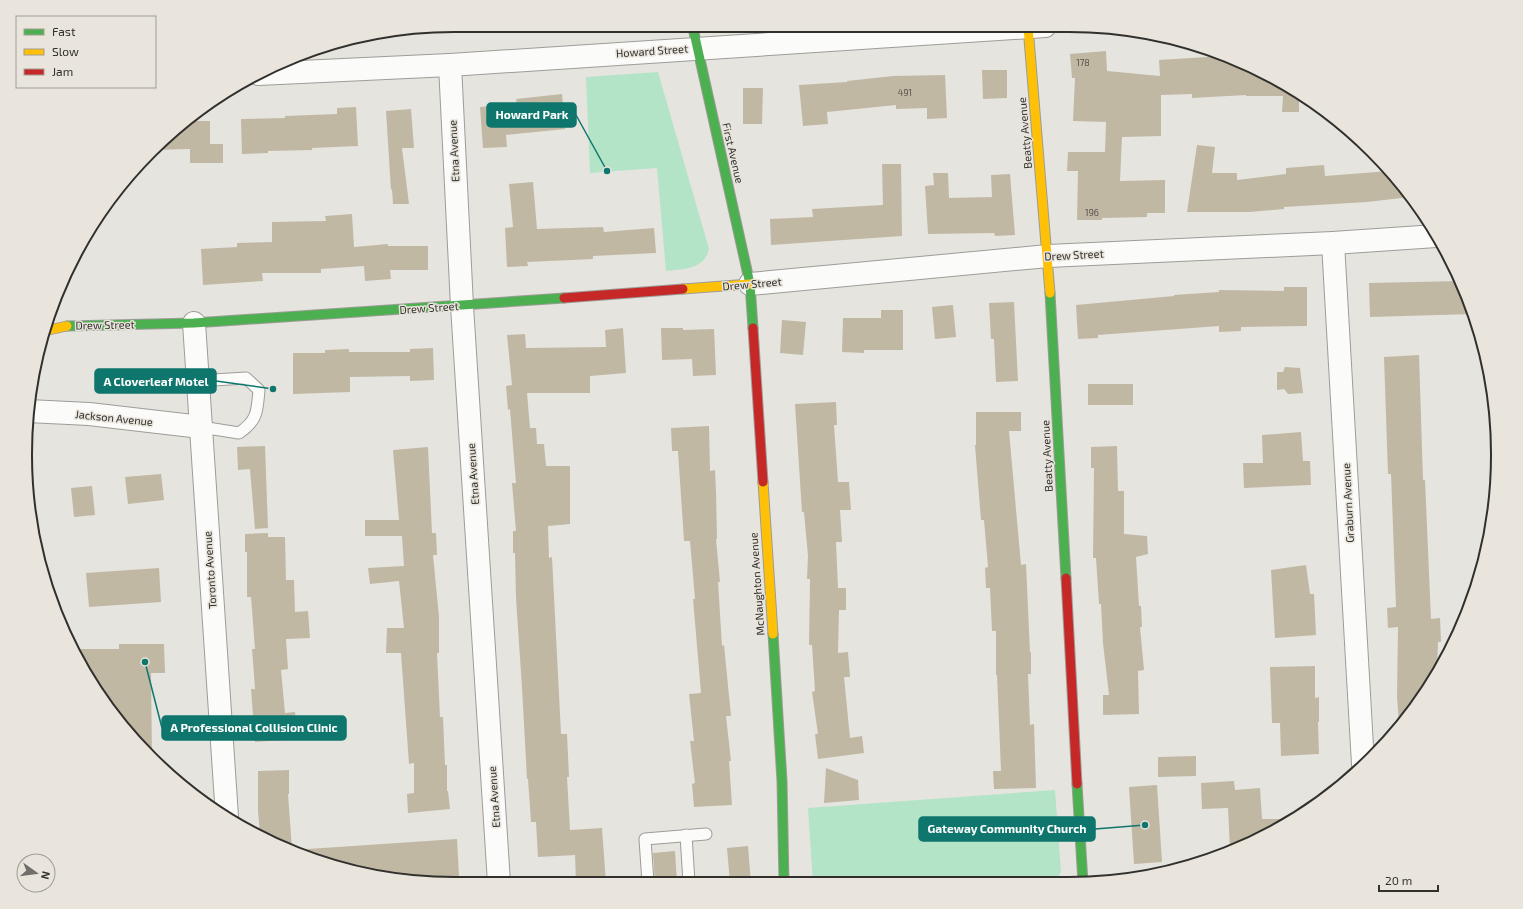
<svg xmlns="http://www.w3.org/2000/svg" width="1523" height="909" font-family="'Exo 2',sans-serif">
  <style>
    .green { fill: #b4e4c8 }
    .building { fill: #c1b8a4 }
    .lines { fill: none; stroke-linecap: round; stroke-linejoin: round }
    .lane-casing { stroke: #9d9c98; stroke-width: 13 }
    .street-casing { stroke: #9d9c98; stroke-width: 24 }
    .fast-casing { stroke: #9d9c98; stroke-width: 11 }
    .slow-casing { stroke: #9d9c98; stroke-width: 11 }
    .jam-casing { stroke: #9d9c98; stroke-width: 11 }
    .lane { stroke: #fbfbfa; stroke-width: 11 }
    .street { stroke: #fbfbfa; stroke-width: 22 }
    .fast { stroke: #4caf50; stroke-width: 9 }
    .slow { stroke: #ffc107; stroke-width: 9 }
    .jam { stroke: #c62828; stroke-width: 9 }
    .labels { text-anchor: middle; stroke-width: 3; stroke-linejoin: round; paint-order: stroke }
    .number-label { font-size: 9px; fill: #55524b }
    .street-label { font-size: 11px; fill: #31302d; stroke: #e9e5dc }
    .rim { fill: none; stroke: #31302d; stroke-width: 2 }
    .leader { fill: none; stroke: #0f766e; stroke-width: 1.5 }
    .callout-dot { fill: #0f766e; stroke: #e9e5dc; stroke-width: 1.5 }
    .callout { fill: #0f766e; stroke: #0f766e; stroke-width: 1.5 }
    .callout-label { font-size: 12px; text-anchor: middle; font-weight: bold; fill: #fff }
  </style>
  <rect width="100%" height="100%" fill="#e6e4df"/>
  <!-- green -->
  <g class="green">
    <path d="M658,72l51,177c-5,21 -26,20 -43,22l-9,-103 -67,5 -4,-96z"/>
    <path d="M1055,790l6,82 -5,9 -3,2h-240l-5,-75z"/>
  </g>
  <!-- building -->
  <g class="building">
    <path d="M1106,51l1,20 53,5 -1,-16 64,-4 80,39h-4v17h-17l1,-16h-37v-1l-54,3v-4l-31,1v41l-39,1 -2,44 45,-1v33h-18v4l-45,1v2h-25l1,-49h-11l1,-19h37l1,-30 -33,-1 2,-43h-3l-2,-24z"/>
    <path d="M982,70h25v28l-24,1z"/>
    <path d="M945,75l2,43 -20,1v-11l-31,1v-4l-69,7 1,12 -25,2 -4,-41 48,-3v-1l46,-5z"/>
    <path d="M743,88h20l-1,36h-19z"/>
    <path d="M562,94l3,35 -59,6 1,12 -24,1 -3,-41 37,-3 -1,-5z"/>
    <path d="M356,107l2,39 -46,2v2l-44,1v2l-26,1 -1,-35 44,-1v-2l52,-2v-6z"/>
    <path d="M411,109l3,39h-12l7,56h-16l-1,-15 -1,1 -5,-79z"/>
    <path d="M185,121h25v23h13v19h-33v-14l-38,1z"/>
    <path d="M1197,145l18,2 -3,26h25v7l49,-6v-6l38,-3 1,11 64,-5 21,26 -43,5 -83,5v2l-34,3h-63z"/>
    <path d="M882,164h19l1,72 -131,9 -1,-26 43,-2 -1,-8 71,-4z"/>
    <path d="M933,173h15l1,25 43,-1 -1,-22 19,-1 5,61 -20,1 -1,-3 -66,1 -3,-48 9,-1z"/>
    <path d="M533,182l4,47 66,-2 1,5 50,-4 2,25 -63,3v3l-66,3 1,4 -21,1 -2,-39 8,-1 -4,-43z"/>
    <path d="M352,214l2,33 34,-3v2h40v24h-38l1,9 -26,2 -1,-15 -43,3v4h-59l1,8 -60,4 -2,-36 36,-2v-4l35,-1v-20l54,-1 -1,-5z"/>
    <path d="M1460,281l5,9 8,24 -103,3 -1,-34z"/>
    <path d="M1284,287h23v39l-66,1v4l-22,1v-6l-121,9v3l-20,1 -2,-34 98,-9v-1l45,-3v-2l65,1z"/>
    <path d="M1014,302l4,79 -22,1 -2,-43h-3l-2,-36z"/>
    <path d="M953,305l3,32 -21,2 -3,-32z"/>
    <path d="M881,310h22v40h-39v3l-22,-1 1,-34h38z"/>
    <path d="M782,320l24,2 -3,33 -23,-2z"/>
    <path d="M623,328l3,45 -36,3v17h-63l3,35h6l1,16h7l2,22h24v58l-22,2 1,32 3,-1 9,177h6l2,43h-2l3,53 32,-2 4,55h-30l-1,-28 -37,2 -2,-35h-5l-3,-43h-1l-5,-91 -6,-90 -1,-45h-2v-22h3l-4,-48h4l-6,-74 -2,1 -2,-24 6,-1 -5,-50 18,-1 1,14 80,-1 -1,-17z"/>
    <path d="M661,328h22v2l31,-1 2,46 -23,1 -1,-17 -30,1z"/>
    <path d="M433,348l1,32 -24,1v-5l-60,1v15l-57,2v-41h32v-3l24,-1v3h61v-3z"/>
    <path d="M1419,355l4,125h2l6,139 9,-1 1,24h-3l-1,29 -12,22 -26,30 -2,-26 1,-70 -10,1 -1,-20 9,-1 -5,-133h-3l-4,-117z"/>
    <path d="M1285,367l15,1 3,25 -15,1 -4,-5 -7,1v-18h6z"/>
    <rect x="1088" y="384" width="45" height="21"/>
    <path d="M836,402l1,23h-3l4,57h11l2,28h-11l2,32h-6l2,46h8v22h-7l-1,43 10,-1 2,25h-6l6,61 12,-2 2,17 -46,6 -3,-25h3l-6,-42 3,-1 -3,-46h-3l1,-66h-3l1,-23 -4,-44h-2l-7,-108z"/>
    <path d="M976,412h45v19h-12l12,134 5,-1 4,88h1v22h-3l2,51 4,-1 2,64 -42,1 -1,-18h8l-4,-96h-1v-44h-4l-2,-43h-4l-1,-20 3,-1 -4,-47h-3l-6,-75h1z"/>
    <path d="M709,426l1,45 5,-1 1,22 1,47h-1l4,43h-2l4,64 2,-1 7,71h-5l5,45h-2l3,44 -38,2 -2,-23 3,-1 -5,-42h4l-5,-47 12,-1 -8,-94h2l-5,-58h-6l-6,-90h-6l-1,-23z"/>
    <path d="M1301,432l2,29h7l1,24 -67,3 -1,-25h20l-1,-28z"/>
    <path d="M265,446l3,82 -13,1 -5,-60 -12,1 -1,-23z"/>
    <path d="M1117,446l1,45h6v43l23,2 1,18 -12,3 3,49h2l1,21h-2l4,43 -6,1 1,43 -36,1v-20h6l-6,-52 -2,-39h-2l-3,-46h-3l1,-90h-3v-21z"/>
    <path d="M428,447l4,86h4l1,22h-4l6,62v36h-2l3,64h3l2,48h2v26h1l2,18 -42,4 -1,-19 7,-1v-30l-5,1 -8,-111h-15l1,-25h17l-5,-47 -29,3 -2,-16 36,-2 -2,-30h-37v-16h34l-6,-70z"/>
    <path d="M161,474l3,26 -36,4 -3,-27z"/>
    <path d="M92,486l3,29 -21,2 -3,-29z"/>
    <path d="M268,533v4h17l1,43h8l1,32 13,-1 2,27 -24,1 2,30 -7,1 4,43 10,-1 2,27 -42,3 -4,-53h4l-3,-40h3l-4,-52h-4v-45h-2v-18z"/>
    <path d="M1306,565l4,29h4l2,41 -41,3 -4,-68z"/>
    <path d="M159,568l2,34 -72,5 -3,-34z"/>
    <path d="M119,644h45l1,29h-14l1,86 -38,-43 -32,-47 -9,-20h46z"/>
    <path d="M1315,666v32l4,-1v25h-1l1,32 -38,2 -1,-33h-8l-2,-56z"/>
    <path d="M1196,756v20l-38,1v-20z"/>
    <path d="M826,768l32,12 1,20 -35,3z"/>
    <path d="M289,770v24h-1l4,55 -32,-15 -2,-23v-40z"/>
    <path d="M1234,781l1,9 25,-2 2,31h31l-10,8 -53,23 -2,-42 -26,1 -1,-26z"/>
    <path d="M1157,785l5,77 -28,2 -5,-77z"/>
    <path d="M457,839l2,37 -51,3 -92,-18 -23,-11z"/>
    <path d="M748,846l3,37h-21l-3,-35z"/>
    <path d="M675,851l2,32h-22l-2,-30z"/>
  </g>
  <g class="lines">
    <!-- lane casing -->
    <g class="lane-casing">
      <g id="lane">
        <path d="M197,381l49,-3 13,12c-2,21 -1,30 -20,43l-38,-6"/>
        <path d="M686,835l3,48"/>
        <path d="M648,883l-3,-44 61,-5"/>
      </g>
    </g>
    <!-- street casing -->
    <g class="street-casing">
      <g id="street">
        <path d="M450,65l12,241 37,577"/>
        <path d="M258,74l192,-9 595,-39"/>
        <path d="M1333,243l30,521"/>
        <path d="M750,284l298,-28 285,-13 103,-7"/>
        <path d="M194,323l33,494"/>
        <path d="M28,411l61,3 112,13"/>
      </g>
    </g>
    <!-- fast casing -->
    <g class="fast-casing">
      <g id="fast">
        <path d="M693,28l57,256 3,44"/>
        <path d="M1050,293l16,285"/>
        <path d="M67,326l127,-3 370,-25"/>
        <path d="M773,634l9,147 2,102"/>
        <path d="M1077,784l6,99"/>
      </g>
    </g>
    <!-- slow casing -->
    <g class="slow-casing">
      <g id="slow">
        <path d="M1028,27l22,266"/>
        <path d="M683,289l67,-5"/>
        <path d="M44,331l23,-5"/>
        <path d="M763,482l10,152"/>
      </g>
    </g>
    <!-- jam casing -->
    <g class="jam-casing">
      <g id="jam">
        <path d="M564,298l119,-9"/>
        <path d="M753,328l10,154"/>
        <path d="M1066,578l11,206"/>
      </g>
    </g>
    <!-- lane -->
    <use href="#lane" class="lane"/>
    <!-- street -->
    <use href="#street" class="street"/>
    <!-- fast -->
    <use href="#fast" class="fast"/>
    <!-- slow -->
    <use href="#slow" class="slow"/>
    <!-- jam -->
    <use href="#jam" class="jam"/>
  </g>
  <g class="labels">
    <!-- number labels -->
    <g class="number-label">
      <text x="1083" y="66">178</text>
      <text x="905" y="96">491</text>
      <text x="1092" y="216">196</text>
    </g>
    <!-- street labels -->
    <g class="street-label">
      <text transform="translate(652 51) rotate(-4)" y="4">Howard Street</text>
      <text transform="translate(1025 133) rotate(-95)" y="4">Beatty Avenue</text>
      <text transform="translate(454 151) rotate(-93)" y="4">Etna Avenue</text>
      <text transform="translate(733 153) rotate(77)" y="4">First Avenue</text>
      <text transform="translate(1074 255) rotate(-3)" y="4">Drew Street</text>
      <text transform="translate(752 284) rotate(-5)" y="4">Drew Street</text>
      <text transform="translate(429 308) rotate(-4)" y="4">Drew Street</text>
      <text transform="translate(105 325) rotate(-1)" y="4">Drew Street</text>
      <text transform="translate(114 418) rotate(6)" y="4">Jackson Avenue</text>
      <text transform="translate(1047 456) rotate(-93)" y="4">Beatty Avenue</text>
      <text transform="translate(473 474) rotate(-94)" y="4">Etna Avenue</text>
      <text transform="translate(1348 503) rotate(-93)" y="4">Graburn Avenue</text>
      <text transform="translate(210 570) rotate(-94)" y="4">Toronto Avenue</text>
      <text transform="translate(757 584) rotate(-94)" y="4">McNaughton Avenue</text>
      <text transform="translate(494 797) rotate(-94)" y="4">Etna Avenue</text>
    </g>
  </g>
  <!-- crop -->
  <path d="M0 0H1523V909H0ZM454 32H1069A422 422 0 0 1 1491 454V455A422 422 0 0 1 1069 877H454A422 422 0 0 1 32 455V454A422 422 0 0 1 454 32Z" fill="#e9e5dc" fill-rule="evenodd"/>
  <path class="rim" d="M454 32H1069A422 422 0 0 1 1491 454V455A422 422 0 0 1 1069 877H454A422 422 0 0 1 32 455V454A422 422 0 0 1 454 32Z"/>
  <!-- callouts -->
  <path class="leader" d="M607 171L576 115M273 389L216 381M145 662L162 728M1145 825L1095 829"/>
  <g class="callout-dot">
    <circle cx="607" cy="171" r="4"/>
    <circle cx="273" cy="389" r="4"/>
    <circle cx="145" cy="662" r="4"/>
    <circle cx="1145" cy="825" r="4"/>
  </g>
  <g class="callout">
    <rect x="487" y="103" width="89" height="24" rx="4"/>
    <rect x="95" y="369" width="121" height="24" rx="4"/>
    <rect x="162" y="716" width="184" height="24" rx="4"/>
    <rect x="919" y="817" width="176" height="24" rx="4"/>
  </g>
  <g class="callout-label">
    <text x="532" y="119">Howard Park</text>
    <text x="156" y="386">A Cloverleaf Motel</text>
    <text x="254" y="732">A Professional Collision Clinic</text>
    <text x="1007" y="833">Gateway Community Church</text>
  </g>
  <!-- legend -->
  <rect x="16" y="16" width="140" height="72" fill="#e9e5dc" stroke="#9f9d96"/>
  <rect x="24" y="29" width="20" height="6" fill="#4caf50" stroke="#9f9d96"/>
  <text x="52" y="36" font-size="12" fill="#31302d">Fast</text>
  <rect x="24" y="49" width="20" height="6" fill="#ffc107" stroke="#9f9d96"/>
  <text x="52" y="56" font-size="12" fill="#31302d">Slow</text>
  <rect x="24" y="69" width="20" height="6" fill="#c62828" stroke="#9f9d96"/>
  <text x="52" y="76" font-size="12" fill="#31302d">Jam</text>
  <!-- north arrow -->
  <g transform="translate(36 873) rotate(104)"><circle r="19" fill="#e9e5dc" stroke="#9f9d96"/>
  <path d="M0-3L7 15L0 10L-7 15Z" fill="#706f6b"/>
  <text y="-6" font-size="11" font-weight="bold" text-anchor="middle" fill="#31302d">N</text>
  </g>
  <!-- scale -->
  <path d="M1379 885v6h59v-6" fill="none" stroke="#31302d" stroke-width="2"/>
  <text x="1385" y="885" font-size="12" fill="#31302d" stroke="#e9e5dc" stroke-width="3" paint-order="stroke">20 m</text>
</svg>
